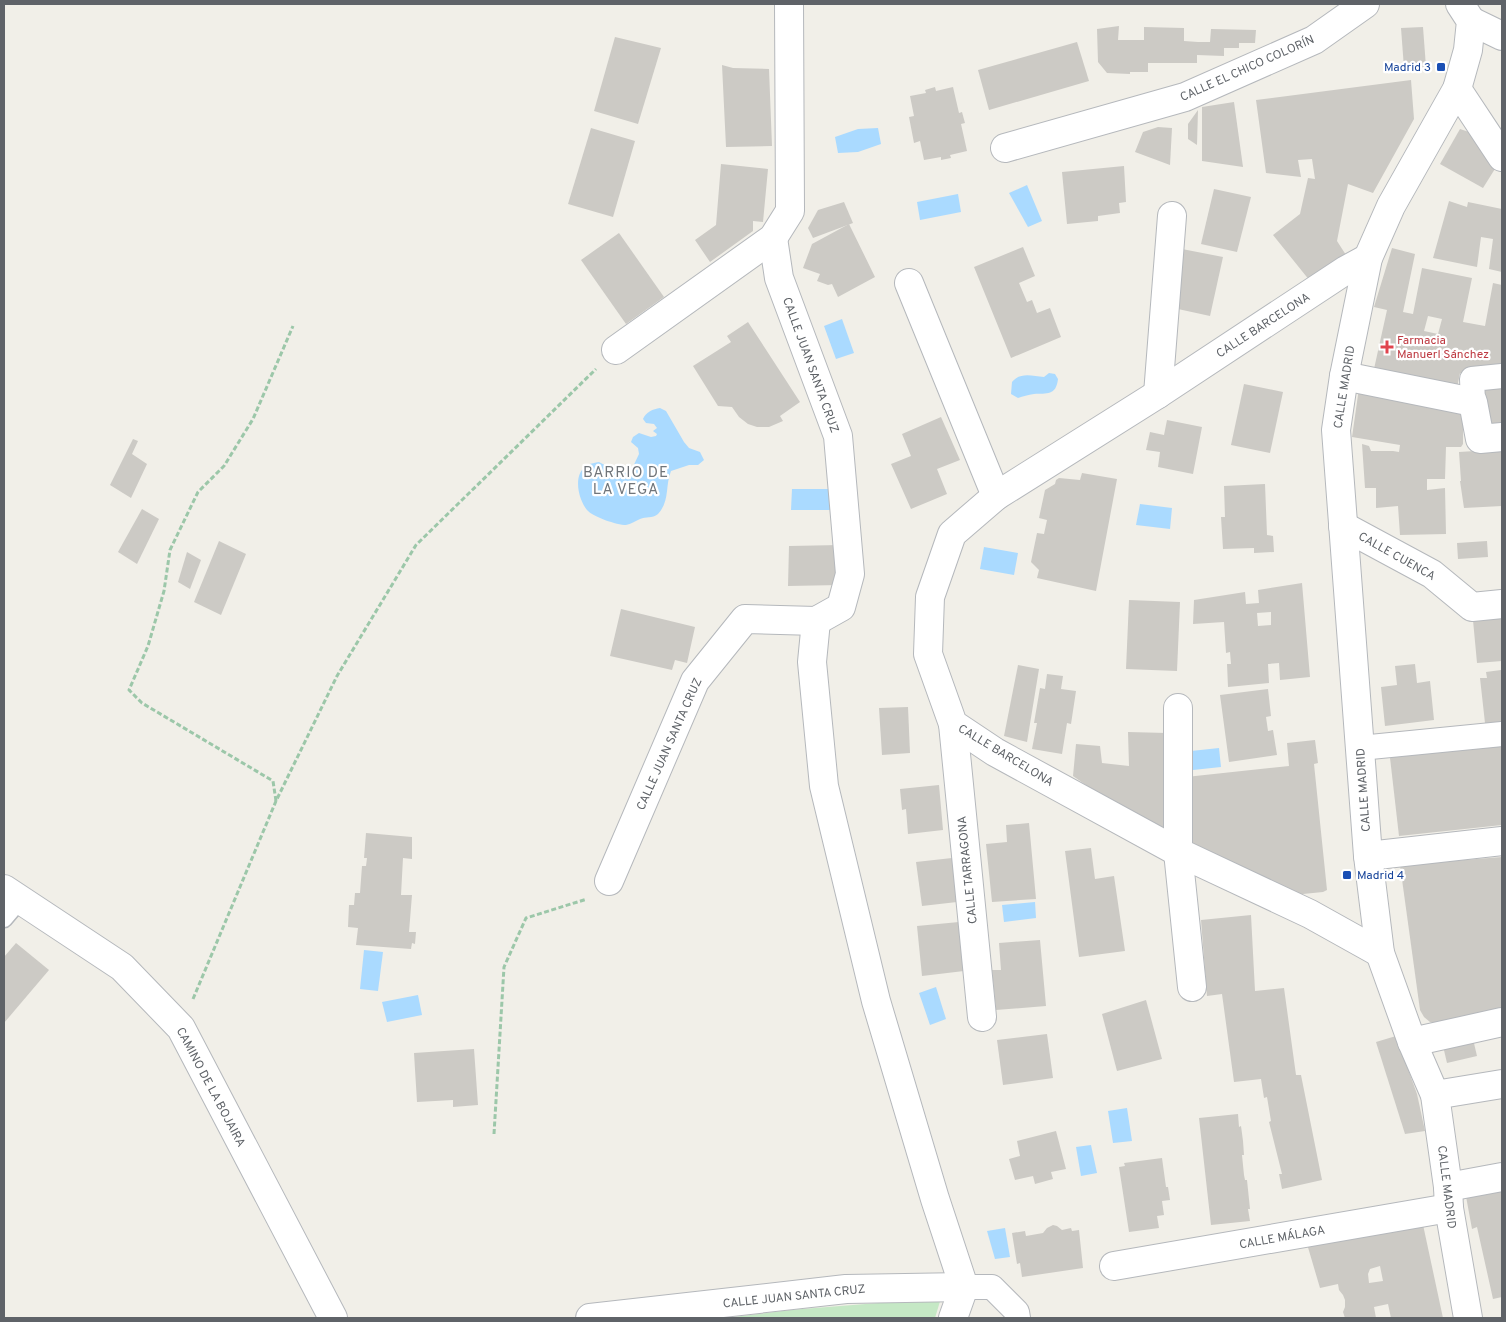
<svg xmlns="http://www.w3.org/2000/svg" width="1506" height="1322" font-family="Overpass,sans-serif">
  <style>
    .green { fill: #c5e8c5 }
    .water { fill: #aadaff }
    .building { fill: #cccac5; fill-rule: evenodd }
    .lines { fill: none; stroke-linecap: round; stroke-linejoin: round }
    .service-casing { stroke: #b5b8bc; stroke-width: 19 }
    .pedestrian-casing { stroke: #b5b8bc; stroke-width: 26 }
    .minor-casing { stroke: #b5b8bc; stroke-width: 30 }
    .tertiary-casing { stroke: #b5b8bc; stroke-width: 30 }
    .path { stroke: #9cc7a9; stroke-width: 3; stroke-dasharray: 5 2.5; stroke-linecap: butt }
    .service { stroke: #fff; stroke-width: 16 }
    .pedestrian { stroke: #fff; stroke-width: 24 }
    .minor { stroke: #fff; stroke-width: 28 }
    .tertiary { stroke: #fff; stroke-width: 28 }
    .transit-dot { fill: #1a4fb4; stroke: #fff; stroke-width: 2 }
    .health-dot { fill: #e0444e; stroke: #fff; stroke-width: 2 }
    .labels { text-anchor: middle; stroke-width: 4.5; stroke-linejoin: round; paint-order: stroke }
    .transit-label { font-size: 12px; fill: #164399; stroke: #fff; text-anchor: end }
    .street-label { font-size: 12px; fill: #5f6368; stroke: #fff }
    .health-label { font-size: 12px; fill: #be3a42; stroke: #fff; text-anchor: start }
    .quarter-label { font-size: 15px; letter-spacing: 1px; fill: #70757a; stroke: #fff }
  </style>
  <rect width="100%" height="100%" fill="#f1efe8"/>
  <!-- green -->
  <path class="green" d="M941,1298l-6,20h-210l65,-8z"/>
  <!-- water -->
  <g class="water">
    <path d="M878,128l3,16 -23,8 -20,1 -3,-16 23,-8z"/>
    <path d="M1027,185l15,36 -14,6 -19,-34z"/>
    <path d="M958,194l3,18 -41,8 -3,-18z"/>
    <path d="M842,319l12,34 -18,6 -12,-33z"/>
    <path d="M1049,373l6,1 3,5c-2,17 -11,14 -24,15 -6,1 -11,2 -16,4l-7,-4 1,-12c8,-10 20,-6 32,-5z"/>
    <path d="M660,408l6,3 18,31 5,6 11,4 4,8 -6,5h-9l-18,6c-6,15 -1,30 -13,43 -6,5 -12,2 -18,5 -5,2 -9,5 -14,6 -9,0 -33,-8 -39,-15 -9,-11 -15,-37 1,-45 3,-2 7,-2 11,-3 10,5 19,11 31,11l9,-19 -1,-6 -7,-6 2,-5 6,-4 12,4 5,-1 1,-2 -4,-3 4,-3 -3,-4 -8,-1 -3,-4c3,-7 10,-10 17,-11z"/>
    <path d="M792,489h40v21h-41z"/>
    <path d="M1140,504l32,4 -2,21 -34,-4z"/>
    <path d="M984,547l34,6 -4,22 -34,-6z"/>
    <path d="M1219,748l2,19 -28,3 -2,-19z"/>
    <path d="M1035,902l1,16 -32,4 -2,-17z"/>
    <path d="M364,950l19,2 -5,39 -18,-2z"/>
    <path d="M936,987l10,32 -16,6 -11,-32z"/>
    <path d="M418,995l4,20 -35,7 -5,-20z"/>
    <path d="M1127,1108l5,33 -19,2 -5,-32z"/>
    <path d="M1091,1145l6,28 -16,3 -5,-29z"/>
    <path d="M1005,1228l5,29 -15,2 -8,-28z"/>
  </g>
  <!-- building -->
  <g class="building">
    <path d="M1119,26l-1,14h26v-13l40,1v13l14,1h12l1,-13 45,1 -1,13h-16v5h-15v8l-27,-1v8h-49v9h-18v2l-23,-1 -9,-11 -1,-33z"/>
    <path d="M1423,27l3,40 -22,1 -3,-40z"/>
    <path d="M615,37l46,11 -23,76 -44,-13z"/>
    <path d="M1077,42l12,39 -100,29 -11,-40z"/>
    <path d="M722,65l11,3 36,1 3,77 -46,1z"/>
    <path d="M1411,80l3,39 -41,74 -25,-9 -11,57 9,14 -36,26 -37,-46 27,-21 8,-36 7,1 -3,-20 -14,1 3,17 -35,-4 -10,-73z"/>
    <path d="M935,87l1,4 17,-4 6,26 3,-1 3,11 -4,1 6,27 -17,4 1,3 -10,2v-3l-17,3 -4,-19 -6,2 -5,-26 5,-1 -4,-20 16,-3 -1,-3z"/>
    <path d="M1234,102l9,65 -41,-6v-54z"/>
    <path d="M1198,110l-1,35 -9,-6v-15z"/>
    <path d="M1158,127l14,1 -2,37 -35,-13 8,-20z"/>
    <path d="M591,128l44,13 -22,76 -45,-13z"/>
    <path d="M1460,129l9,3 29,32 -15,24 -43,-24z"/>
    <path d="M721,164l47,5 -5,53 -10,-1v10l-43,31 -15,-22 21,-15z"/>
    <path d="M1124,166l2,36 -7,1 1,10 -22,3v5l-31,3 -5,-52z"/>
    <path d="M1214,189l37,8 -14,55 -36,-8z"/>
    <path d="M1449,201l18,6 1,-5 34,7v63l-13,-3 4,-30 -12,-2 -4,30 -44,-9z"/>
    <path d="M844,202l9,21 -40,15 -5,-10 10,-18z"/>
    <path d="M849,224l26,53 -37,20 -6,-13 -4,1 -11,-4 3,-7 -17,-6 9,-24z"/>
    <path d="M619,233l45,64 -38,27 -45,-64z"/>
    <path d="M1023,247l12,29 -16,7 8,19 5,-2 5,13 13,-5 11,29 -50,21 -37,-91z"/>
    <path d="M1392,248l23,6 -12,58 10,2 9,-46 50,10 -9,44 22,4 8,-43 9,2v89l-42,-1 -4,20 -84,-15 15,-68 -13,-3zM1428,316l14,3 -4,15 -14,-3z"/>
    <path d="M1182,249l41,8 -13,59 -32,-7z"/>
    <path d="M748,322l52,80 -20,14 3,5 -14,6h-12l-9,-3 -9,-7 -7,-10 -14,-1 -25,-40 38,-24 -4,-6z"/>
    <path d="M1502,380v45l-15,1 -8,-44z"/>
    <path d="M1244,384l39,8 -13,61 -39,-8z"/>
    <path d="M1359,388l104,20v36l-2,3h-15l-1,32h-18v11l18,-2 1,46 -46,1 -2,-29 -22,2v-20h-11l-3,-44 7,2 2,5h22l6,1 1,-7 -48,-8z"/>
    <path d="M941,417l19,43 -23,9 10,25 -36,15 -20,-45 20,-8 -9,-22z"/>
    <path d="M1167,420l35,7 -9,47 -35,-7 2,-15 -14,-2 4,-18 14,3z"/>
    <path d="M133,439l5,2 -6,13 15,10 -16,34 -21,-13z"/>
    <path d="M1475,451h27v55l-38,2 -4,-27h1l-2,-29z"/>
    <path d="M1082,473l35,6 -21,112 -59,-13 2,-8 -8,-8 6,-29 7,1 3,-14 -8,-2 6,-28 10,-6 1,-4 3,-2 21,2z"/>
    <path d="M1265,484l2,51 6,1 1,16 -20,1v-5l-31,1 -2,-32h4l-1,-31z"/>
    <path d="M142,509l17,10 -22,45 -19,-12z"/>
    <path d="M219,541l27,13 -25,61 -27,-13z"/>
    <path d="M1487,541l1,16 -30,2 -1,-16z"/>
    <path d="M840,545v40l-52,1 1,-40z"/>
    <path d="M187,552l14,8 -11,29 -12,-7z"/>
    <path d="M1302,583l8,94 -30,3 -1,-17 -11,1 1,19 -41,4 -1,-23h4l-1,-12 -4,1 -2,-31 -31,2 1,-24 51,-8 1,12 13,-1 -1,-13zM1271,612v13l-13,1 -1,-13z"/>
    <path d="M1129,600l51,2 -3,69 -51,-2z"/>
    <path d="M621,609l74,18 -8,36 -12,-3 -3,10 -62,-14z"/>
    <path d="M1502,616v45l-25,2 -4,-43z"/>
    <path d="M1415,664l2,19 13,-2 4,39 -49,6 -4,-39 16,-2 -2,-19z"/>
    <path d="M1018,665l21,4 -12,73 -23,-6z"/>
    <path d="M1501,670l1,5v55l-16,2 -6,-54h7l-1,-6z"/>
    <path d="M1047,674l16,2 -2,13 15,2 -5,33 -4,-1 -5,31 -30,-5 5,-26h-3l6,-35 5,1z"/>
    <path d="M1268,689l3,27 -5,1 2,14 5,-1 4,25 -48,7 -9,-67z"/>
    <path d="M908,707l2,46 -28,2 -3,-47z"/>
    <path d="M1128,732l39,1 -2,97 -62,-33 -30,-21 3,-32 24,2 2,17 27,3z"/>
    <path d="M1502,737v88l-103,11 -10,-87z"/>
    <path d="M1315,740l3,23 -4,1 13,126 -4,2 -40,4 -99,-54 2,-65 103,-11 -2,-23z"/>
    <path d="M939,785l4,45 -35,4 -2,-25 -4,1 -2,-21z"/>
    <path d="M1029,823l7,76 -44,3 -6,-58 21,-2 -1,-17z"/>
    <path d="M366,833l46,4v22l-9,-1 -2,37h11l-3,37h7l-1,12 -3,-1 -1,6 -55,-4 2,-17 -10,-1 1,-22h5l1,-12h5l2,-27h4l1,-8h-3z"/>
    <path d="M1091,848l4,31 19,-3 11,75 -46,6 -14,-106z"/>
    <path d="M1502,857v160l-64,8 -8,-3 -6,-5 -4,-7 -20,-145z"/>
    <path d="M952,858l5,44 -35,4 -6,-44z"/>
    <path d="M1251,915l4,76 29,-3 12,87h5l21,105 -40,9 -3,-15h3l-13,-52 2,-1 -4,-24 -3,1 -3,-19 -27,3 -12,-88 -15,2 -6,-76z"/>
    <path d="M959,922l5,49 -42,5 -5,-50z"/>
    <path d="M1040,940l6,66 -50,4 -4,-40h9l-2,-27z"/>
    <path d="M16,943l33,27 -45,53v-66z"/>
    <path d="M1146,1000l16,59 -45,12 -15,-57z"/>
    <path d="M1047,1034l6,44 -50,7 -6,-45z"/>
    <path d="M1396,1036l21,58 8,37 -20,3 -29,-92z"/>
    <path d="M1473,1039l4,17 -30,7 -4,-17z"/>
    <path d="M474,1049l4,56 -25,2v-7l-36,2 -3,-49z"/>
    <path d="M1238,1114l1,13 2,-1 2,15 1,14h-2l2,20 1,5h2l3,29h-2l2,12 -39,4 -12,-107z"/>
    <path d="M1056,1131l10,38 -15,3 2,7 -18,5 -2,-8 -18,4 -6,-21 11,-3 -3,-15z"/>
    <path d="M1162,1158l4,29h2l2,13 -8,1 2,14 -7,1 2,12 -30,4 -10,-65 6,-1 -1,-3z"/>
    <path d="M1502,1185v112l-9,2 -16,-72 -5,2 -7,-38z"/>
    <path d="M1422,1220l21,98h-52l-3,-14 -14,3 2,11h-31l-2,-6 2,-5v-7l-2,-5 -4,-5 -1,-6 -18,4 -13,-44zM1380,1266l3,15 -14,2 -1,-9 2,-5z"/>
    <path d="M1053,1225l4,1 5,4 9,-2 1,3 7,-1 4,38 -61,9 -2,-14 -3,1 -5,-31 13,-2 1,5 17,-3 4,-5z"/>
  </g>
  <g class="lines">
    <!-- service casing -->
    <g class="service-casing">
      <path id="service" d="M4,919l17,-20"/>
    </g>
    <!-- pedestrian casing -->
    <g class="pedestrian-casing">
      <g id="pedestrian">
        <path d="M1473,402l-1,-23 30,-3"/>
        <path d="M1360,748l142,-14"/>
        <path d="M964,1287h28l25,25 1,6"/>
      </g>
    </g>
    <!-- minor casing -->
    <g class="minor-casing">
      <g id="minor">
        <path d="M1457,89l45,68"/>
        <path d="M1005,148l180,-51 129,-57 51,-36"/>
        <path d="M1368,258l-22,12 -188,124 -162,102 -44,38 -22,63 -2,57 25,70 42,28 183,100 132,62 70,39"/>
        <path d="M909,283l87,213"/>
        <path d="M616,350l157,-112 17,-27 -1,-207"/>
        <path d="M1344,376l129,26 7,37 22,-2"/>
        <path d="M1158,394l14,-178"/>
        <path d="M1343,526l89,48 40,33 30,-3"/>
        <path d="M816,621l-4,41 12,124 52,215 59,198 29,88"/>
        <path d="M1178,708v144l14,135"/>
        <path d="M953,724l29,293"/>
        <path d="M1368,856l134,-15"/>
        <path d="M609,881l86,-200 50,-62 71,2 25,-14 9,-33 -12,-138 -59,-158 -6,-40"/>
        <path d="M4,889l118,78 59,61 152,290"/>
        <path d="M1412,1042l90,-20"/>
        <path d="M1435,1095l67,-11"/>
        <path d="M1448,1187l54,-10"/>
        <path d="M1114,1266l335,-58"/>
        <path d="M590,1318l256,-29 118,-2"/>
        <path d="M953,1318l11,-31"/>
      </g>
    </g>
    <!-- tertiary casing -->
    <g class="tertiary-casing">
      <g id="tertiary">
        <path d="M1460,4l11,17 -3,29 -11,39 -66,117 -23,52 -24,118 -8,54 32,426 12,97 32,89 23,53 13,92 1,21 19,110"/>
        <path d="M1471,21l31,15"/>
      </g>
    </g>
    <!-- path -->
    <g class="path">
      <path d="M276,801l-3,-20 -131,-78 -13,-13 19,-44 16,-55 6,-41 28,-58 26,-26 29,-47 40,-93"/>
      <path d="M193,999l83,-198 61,-125 79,-131 180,-176"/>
      <path d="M494,1134l10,-167 22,-49 61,-19"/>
    </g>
    <!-- service -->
    <use href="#service" class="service"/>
    <!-- pedestrian -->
    <use href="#pedestrian" class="pedestrian"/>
    <!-- minor -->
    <use href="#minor" class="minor"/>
    <!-- tertiary -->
    <use href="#tertiary" class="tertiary"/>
  </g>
  <!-- markers -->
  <g class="transit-dot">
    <rect x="1436" y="62" width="10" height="10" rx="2.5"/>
    <rect x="1342" y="870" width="10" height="10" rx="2.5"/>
  </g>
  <path class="health-dot" d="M1384.5 339.5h5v5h5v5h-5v5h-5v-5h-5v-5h5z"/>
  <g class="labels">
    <!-- transit labels -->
    <g class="transit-label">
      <text x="1431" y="71">Madrid 3</text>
      <text x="1357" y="879" text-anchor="start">Madrid 4</text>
    </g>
    <!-- street labels -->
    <g class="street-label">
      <text transform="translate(1247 68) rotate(-24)" y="4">CALLE EL CHICO COLORÍN</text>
      <text transform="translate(1263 325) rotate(-33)" y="4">CALLE BARCELONA</text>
      <text transform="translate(811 365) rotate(70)" y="4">CALLE JUAN SANTA CRUZ</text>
      <text transform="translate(1344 387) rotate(-81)" y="4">CALLE MADRID</text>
      <text transform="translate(1397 556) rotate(29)" y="4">CALLE CUENCA</text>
      <text transform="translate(669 744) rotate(-66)" y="4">CALLE JUAN SANTA CRUZ</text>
      <text transform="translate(1006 755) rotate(31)" y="4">CALLE BARCELONA</text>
      <text transform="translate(1363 790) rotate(-94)" y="4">CALLE MADRID</text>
      <text transform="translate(967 870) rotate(-96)" y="4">CALLE TARRAGONA</text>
      <text transform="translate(211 1087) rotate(62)" y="4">CAMINO DE LA BOJAIRA</text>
      <text transform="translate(1447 1187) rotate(83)" y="4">CALLE MADRID</text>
      <text transform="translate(1282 1237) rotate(-10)" y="4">CALLE MÁLAGA</text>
      <text transform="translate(794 1296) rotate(-6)" y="4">CALLE JUAN SANTA CRUZ</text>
    </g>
    <!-- health labels -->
    <g class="health-label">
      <text x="1397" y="344">Farmacia<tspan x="1397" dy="14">Manuerl Sánchez</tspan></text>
    </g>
    <!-- quarter labels -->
    <g class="quarter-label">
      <text x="626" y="477">BARRIO DE<tspan x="626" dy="17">LA VEGA</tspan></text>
    </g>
  </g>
  <!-- border -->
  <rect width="1506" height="1322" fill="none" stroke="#5f6368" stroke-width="10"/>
</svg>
